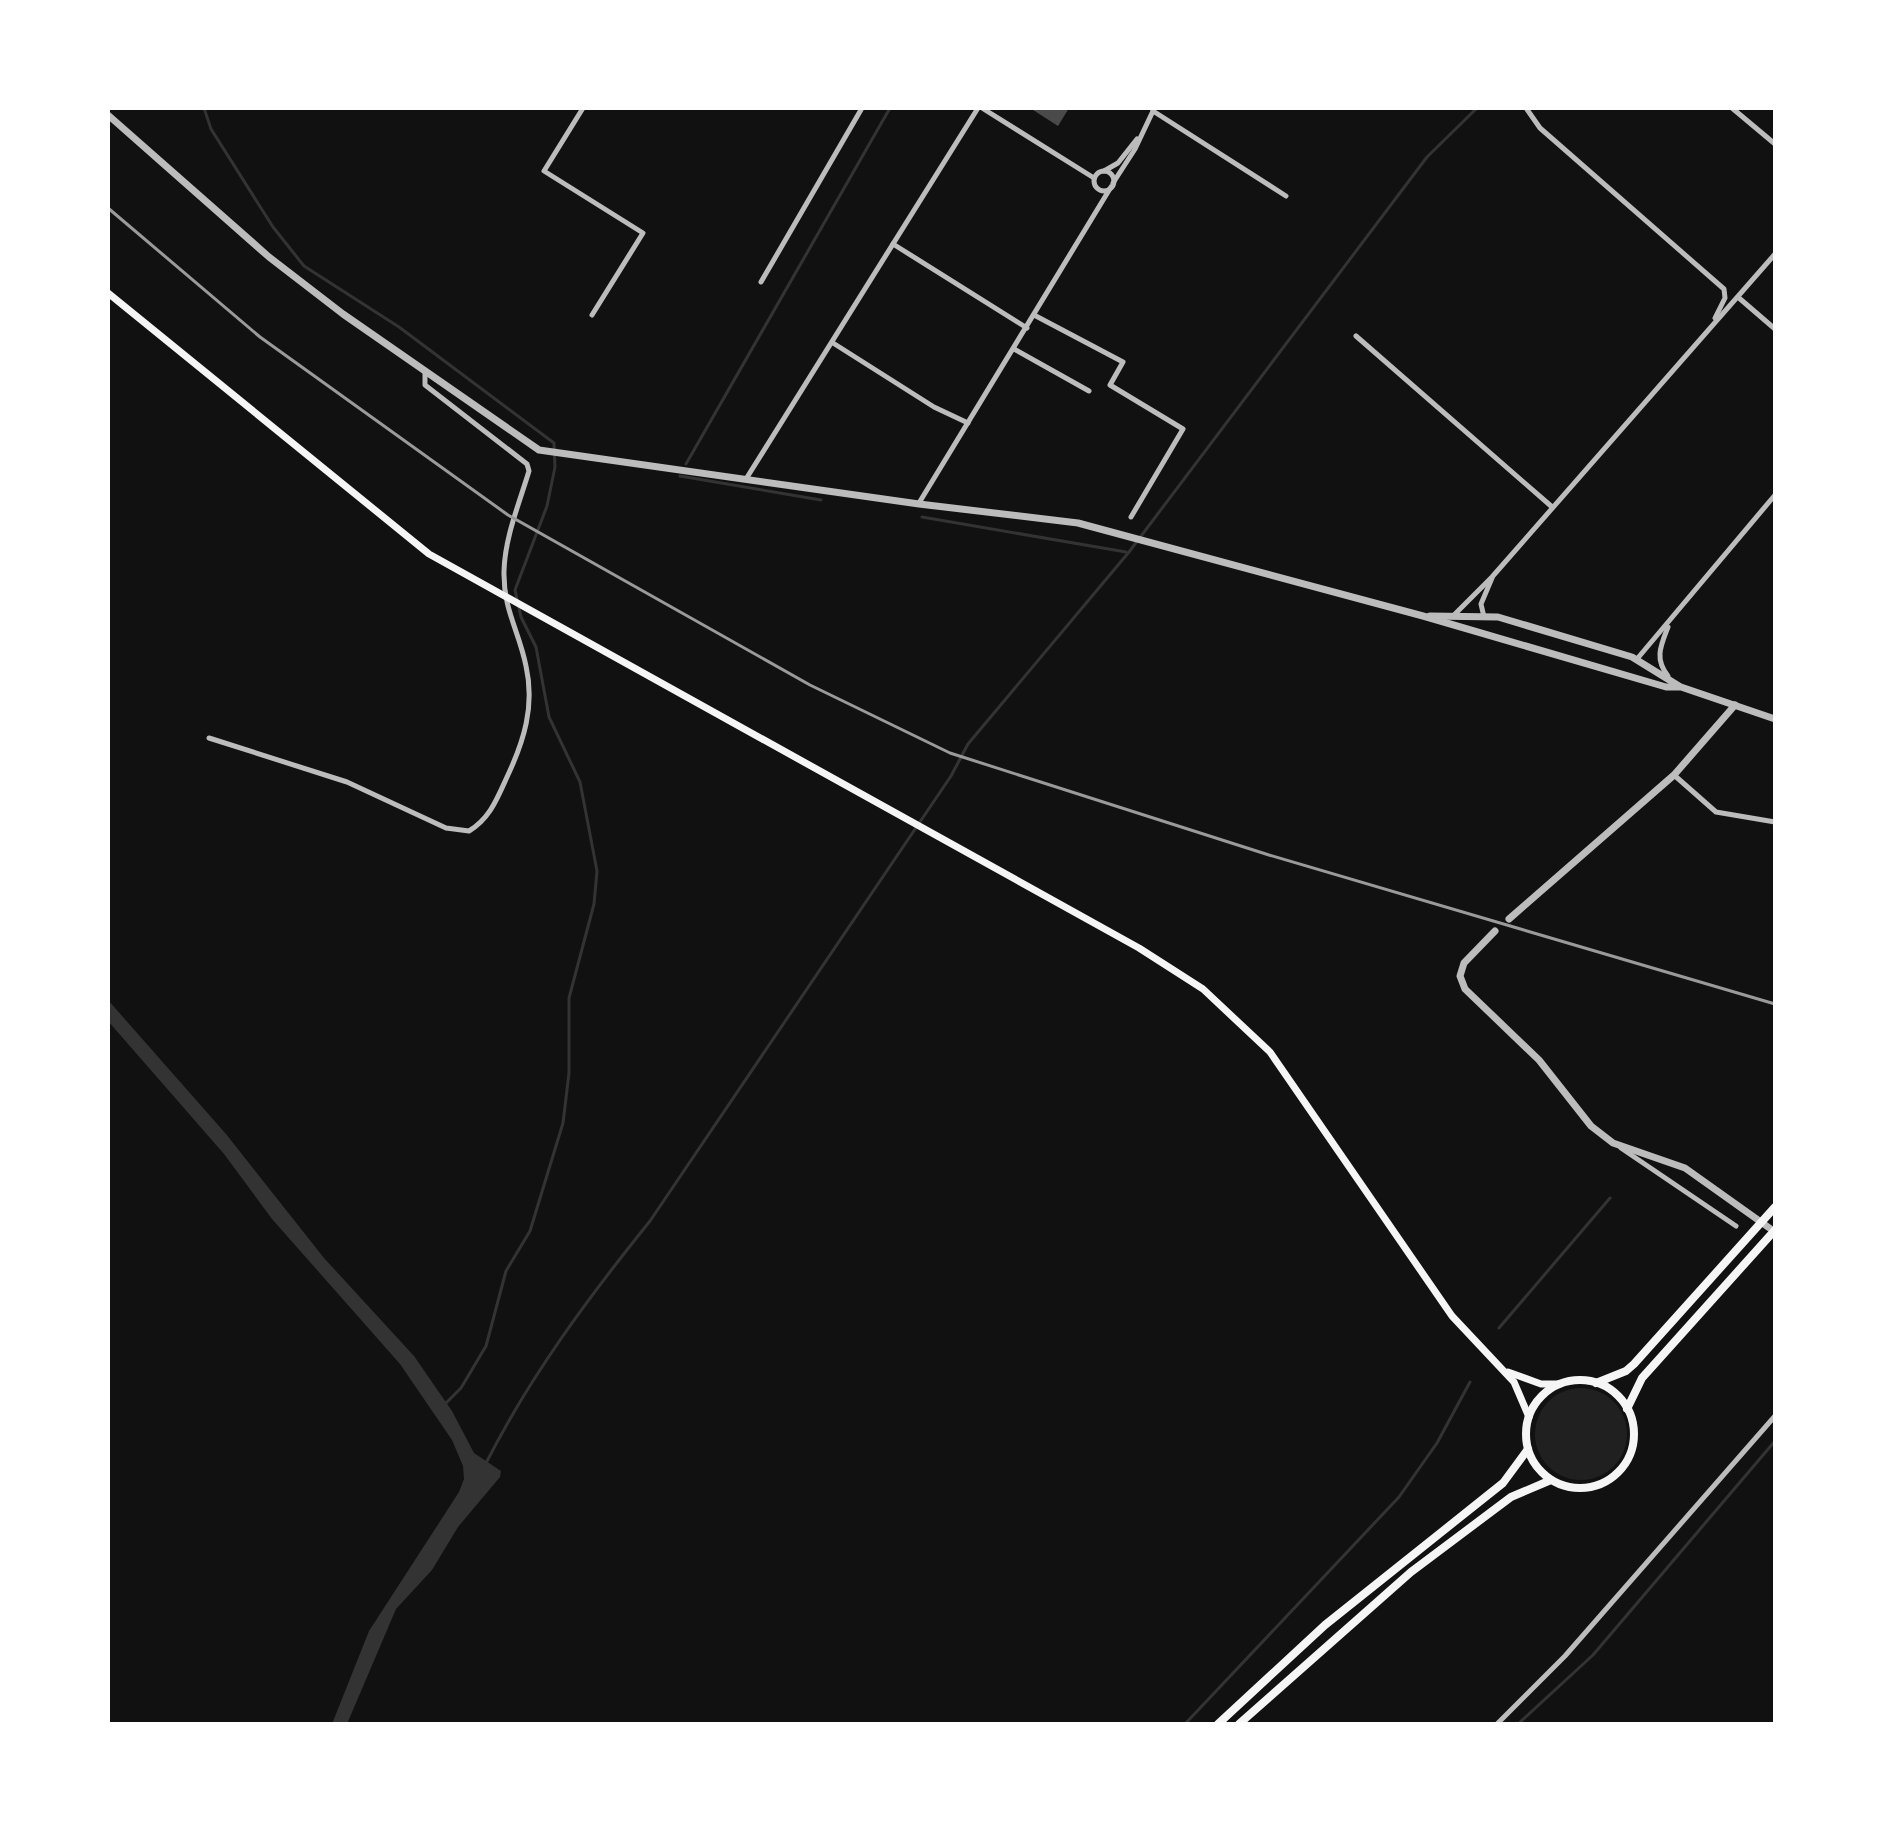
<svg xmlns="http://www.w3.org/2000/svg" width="1883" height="1832" font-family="'Source Serif 4',serif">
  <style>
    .green { fill: #202020 }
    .water { fill: #333 }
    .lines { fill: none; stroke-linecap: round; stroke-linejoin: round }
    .stream { stroke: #333; stroke-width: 3 }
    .building { fill: #4a4a4a }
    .minor { stroke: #bcbcbc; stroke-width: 5 }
    .tertiary { stroke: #bcbcbc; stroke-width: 7 }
    .secondary { stroke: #f5f5f5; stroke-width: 7 }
    .primary { stroke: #f5f5f5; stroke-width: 8 }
    .rail { stroke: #9a9a9a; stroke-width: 3 }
  </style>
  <rect width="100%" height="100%" fill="#111"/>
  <!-- green -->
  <circle class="green" cx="1581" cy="1434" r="46"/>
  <!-- water -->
  <path class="water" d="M108,1000l118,134 98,124 90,98 38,55 22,42 27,18 -1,6 -42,50 -26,43 -36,39 -49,115h-15l37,-93 90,-139 5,-13 -1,-13 -11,-26 -52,-76 -128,-145 -48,-65 -116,-133z"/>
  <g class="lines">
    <!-- stream -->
    <g class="stream">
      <path d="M204,108l7,21 62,98 31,39 95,61 155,116 1,24 -8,39 -32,84 6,27 15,30 13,70 31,65 17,89 -3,33 -25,94v75l-6,50 -33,108 -24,40 -20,75 -25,42 -16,16"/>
      <path d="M686,464l204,-356"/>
      <path d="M680,476l141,24"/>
      <path d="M922,517l204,35"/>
      <path d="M1499,1328l111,-130"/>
      <path d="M485,1465c45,-89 103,-167 165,-244l301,-445 17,-32 161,-192 298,-395 50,-49"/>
      <path d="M1185,1724l214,-227 38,-54 33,-61"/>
      <path d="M1518,1724l75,-69 182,-214"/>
    </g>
  </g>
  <!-- building -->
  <path class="building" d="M1030,108h39l-11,18z"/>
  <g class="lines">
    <!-- minor -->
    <g class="minor">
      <path d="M583,108l-39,63 99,62 -51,82"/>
      <path d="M982,108l112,70"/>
      <path d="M1526,108l14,20 184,161 1,9 -10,20"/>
      <path d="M1732,108l43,36"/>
      <path d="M1153,111l133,85"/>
      <path d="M1104,171l14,-8 19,-24"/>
      <circle cx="1104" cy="181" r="10"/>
      <path d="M1113,183l22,-34 18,-38"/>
      <path d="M893,244l134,84"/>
      <path d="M761,282l101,-174"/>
      <path d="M1739,298l36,31"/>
      <path d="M1034,315l89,47 -13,23 73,44 -52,88"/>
      <path d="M1356,336l195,170"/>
      <path d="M833,343l101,64 34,16"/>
      <path d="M1014,349l75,42"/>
      <path d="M746,479l232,-371"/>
      <path d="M919,503l192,-316"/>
      <path d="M1454,615l38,-38 283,-323"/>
      <path d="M1484,617l-3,-13 11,-26"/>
      <path d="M1637,659l138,-164"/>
      <path d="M1668,676c-14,-17 -7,-31 0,-49"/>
      <path d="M209,738l138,44 99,46 23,3c21,-13 28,-32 38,-54 17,-36 28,-71 19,-111 -7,-35 -23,-57 -22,-95 1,-34 15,-67 25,-100l-2,-7 -102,-79v-15"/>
      <path d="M1674,775l42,37 59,10"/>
      <path d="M1621,1148l115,78"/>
      <path d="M1497,1724l68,-68 210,-240"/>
    </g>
    <!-- tertiary -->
    <g class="tertiary">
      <path d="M108,115l161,142 74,57 196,136 380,54 159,19 345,93 243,71h15l94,32"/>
      <path d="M1430,616l68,1 134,40 47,29"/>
      <path d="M1509,919l165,-144 61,-70"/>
      <path d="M1495,931l-31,32 -4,13 5,13 74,71 52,66 22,17 72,25 90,64"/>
    </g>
    <!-- secondary -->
    <g class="secondary">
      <path d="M108,293l321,261 710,394 64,41 67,63 182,264 62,66 15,35"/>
      <path d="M1508,1372l33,12h19"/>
    </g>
    <!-- primary -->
    <g class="primary">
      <circle cx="1580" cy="1434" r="54"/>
      <path d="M1596,1383l30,-12 8,-7 141,-157"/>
      <path d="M1627,1409l15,-31 133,-148"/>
      <path d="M1218,1724l107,-99 178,-142 25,-34"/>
      <path d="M1239,1724l172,-152 100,-75 40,-17"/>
    </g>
    <!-- rail -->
    <path class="rail" d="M108,208l152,129 248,178 302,170 140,68 319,102 506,149"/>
  </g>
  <!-- border -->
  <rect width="1883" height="1832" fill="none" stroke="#ffffff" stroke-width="220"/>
</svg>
